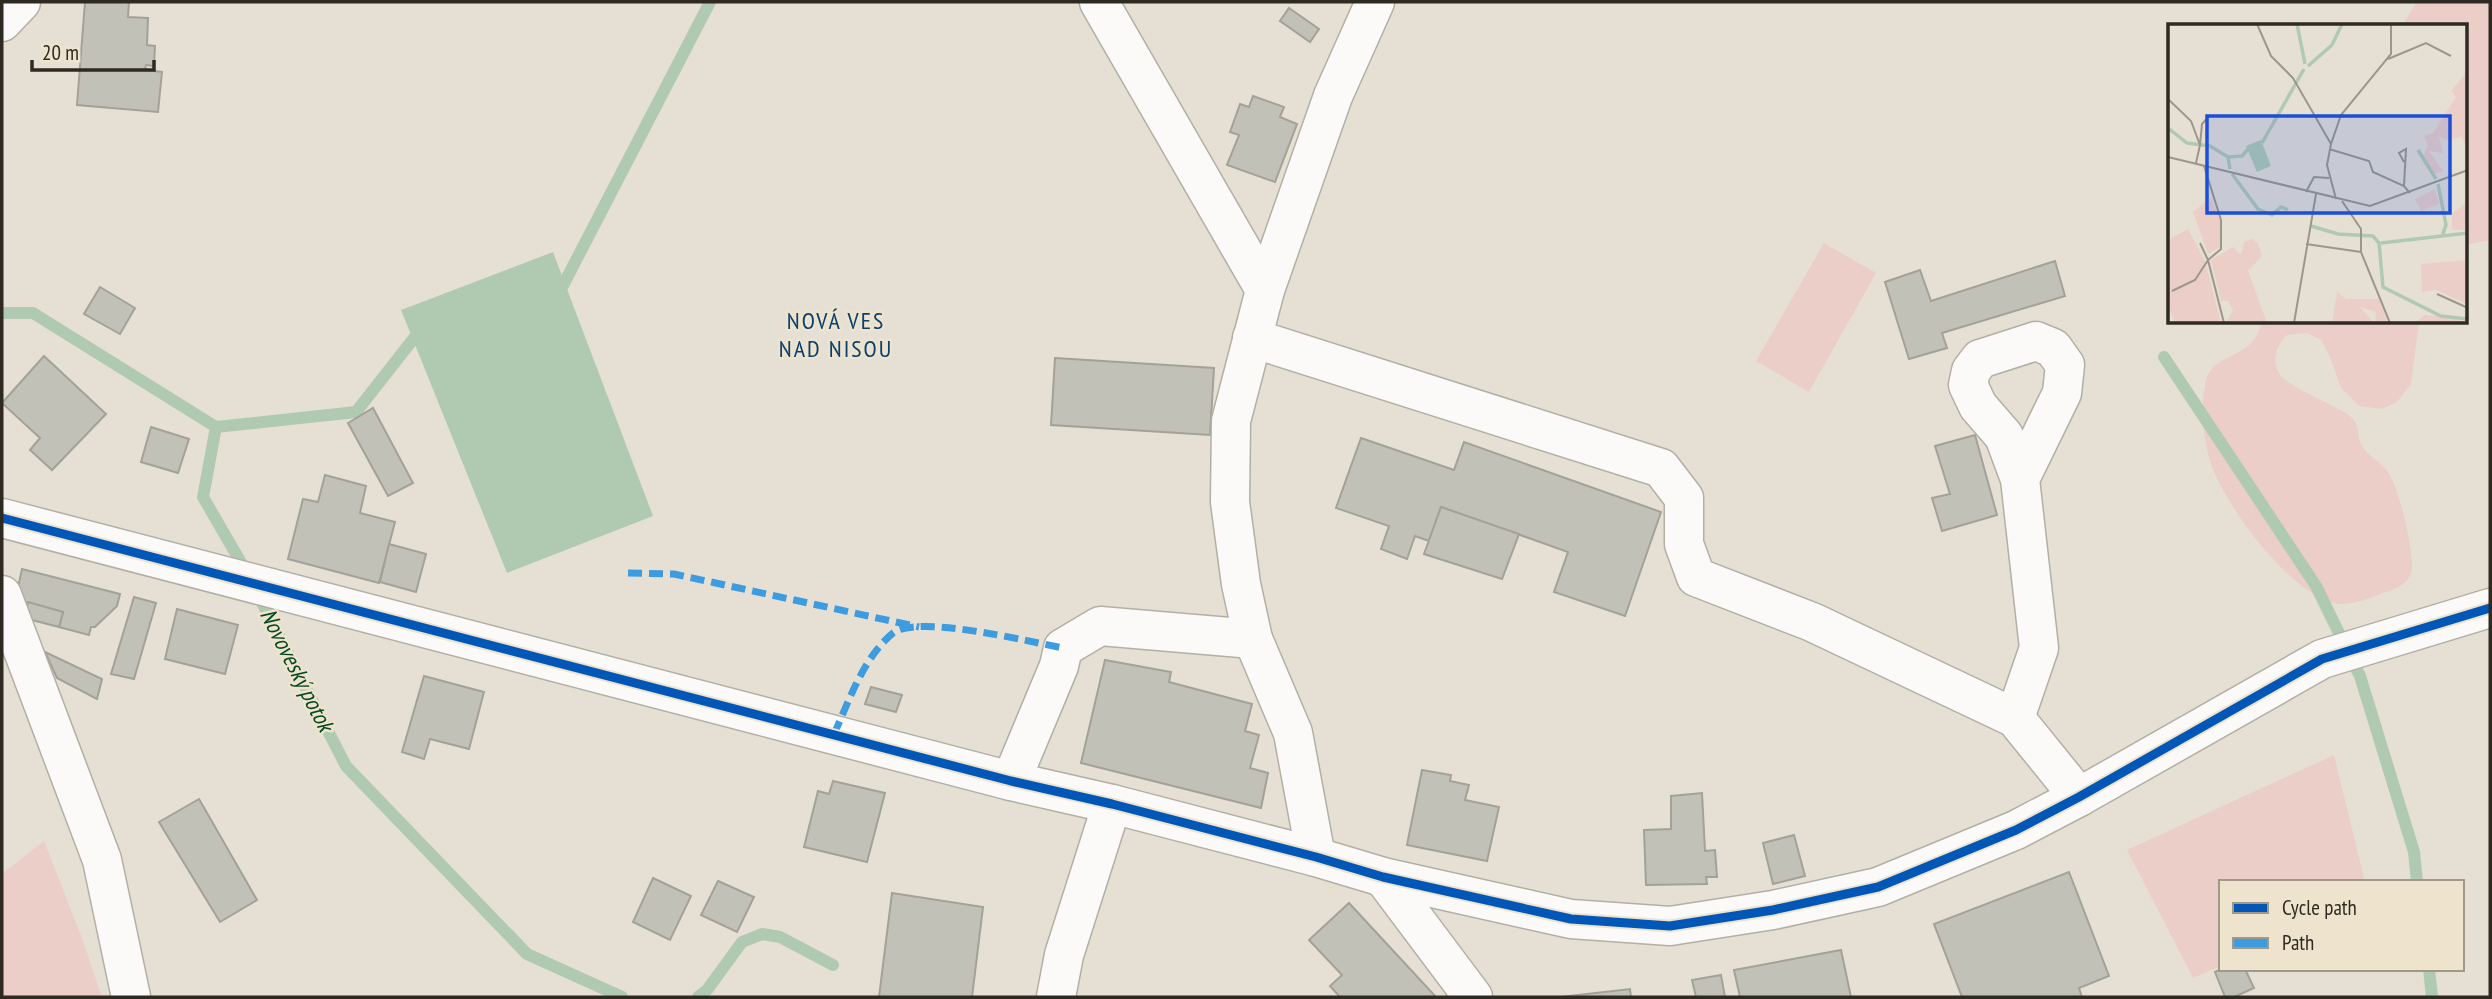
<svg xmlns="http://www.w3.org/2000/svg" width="2492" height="999" font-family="'PT Sans Narrow',sans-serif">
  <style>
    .green { fill: #eacec7 }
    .water { fill: #b0cab2 }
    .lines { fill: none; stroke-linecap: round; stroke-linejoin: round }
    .stream { stroke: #b0cab2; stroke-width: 12 }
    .building { fill: #c2c1b7; stroke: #a3a198; stroke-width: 2 }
    .minor-casing { stroke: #b3afa5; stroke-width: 41 }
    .tertiary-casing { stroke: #b3afa5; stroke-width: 41 }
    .minor { stroke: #fbfaf9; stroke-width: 38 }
    .tertiary { stroke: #fbfaf9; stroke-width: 38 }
    .quiet { stroke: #3d9ce0; stroke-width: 7; stroke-dasharray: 14 7; stroke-linecap: butt }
    .cycleway-casing { stroke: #eee3cc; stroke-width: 13 }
    .cycleway { stroke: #0057b8; stroke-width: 9 }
    .labels { text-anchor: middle; stroke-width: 5; stroke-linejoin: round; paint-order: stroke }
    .water-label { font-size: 23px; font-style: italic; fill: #034823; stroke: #eee3cc }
    .quarter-label { font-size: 24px; letter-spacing: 2px; fill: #074071; stroke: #eee3cc }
    .inset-river { fill: none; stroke: #b0cab2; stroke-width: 3.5 }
    .inset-road { fill: none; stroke: #9c978c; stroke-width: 2 }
    .view { fill: #1d4ed8; fill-opacity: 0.15; stroke: #1d4ed8; stroke-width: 3.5 }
    .inset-edge { fill: none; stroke: #2e2a21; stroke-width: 3.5 }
  </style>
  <rect width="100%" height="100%" fill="#e6e0d4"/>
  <!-- green -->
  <g class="green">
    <path d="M2417,2h73v238l-24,5v-219h-64z"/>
    <path d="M1824,243l52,30 -67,119 -53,-31z"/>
    <path d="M2262,322h157l-8,62 -14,18 -15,7 -23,-3 -18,-18 -11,-31 -9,-17 -14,-7 -20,2c-10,10 -16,25 -8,38 8,14 52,30 68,41 16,11 8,21 15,32 6,10 19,16 26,26 12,19 23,69 24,92 1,17 -11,23 -26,28 -13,5 -32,13 -46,12 -46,-4 -115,-98 -129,-140 -8,-25 -10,-53 -6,-79 3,-24 24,-25 40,-37 10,-6 14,-16 17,-26z"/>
    <path d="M2334,755l31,127h-144v84l-28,12 -66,-128z"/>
    <path d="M44,841l38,97 20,59h-100v-123z"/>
  </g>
  <!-- water -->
  <path class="water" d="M553,252l100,264 -146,57 -106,-263z"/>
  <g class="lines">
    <!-- stream -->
    <g class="stream">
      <path d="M557,297l153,-295"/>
      <path d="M2,313h31l183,114 -13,70 44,76"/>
      <path d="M2164,357l152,229 44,90 54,176 3,30"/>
      <path d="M216,427l140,-15 58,-74 15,-1"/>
      <path d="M257,593l89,173 181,188 95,43"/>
      <path d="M2429,969l3,28"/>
      <path d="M698,997l9,-7 35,-48 20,-8 18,3 53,28"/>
    </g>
  </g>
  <!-- building -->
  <g class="building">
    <path d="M85,2h44l-1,15 20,1 -1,27 8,1 -1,20 -8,-1 -1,5 17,2 -4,40 -81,-7z"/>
    <path d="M1289,8l30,21 -9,13 -30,-21z"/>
    <path d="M1253,96l31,11 -4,10 17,7 -22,58 -48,-17 12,-30 -9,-3 10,-28 9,3z"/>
    <path d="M2055,261l10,35 -123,37 5,15 -38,11 -24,-77 35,-12 11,31z"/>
    <path d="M100,287l35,21 -15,26 -36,-20z"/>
    <path d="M44,356l62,58 -54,56 -22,-20 10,-12 -38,-35z"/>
    <path d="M1055,358l159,10 -4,67 -159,-10z"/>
    <path d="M373,408l40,75 -25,13 -40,-73z"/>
    <path d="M151,427l38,12 -11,34 -37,-11z"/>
    <path d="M1975,435l22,80 -55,16 -10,-33 18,-4 -15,-48z"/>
    <path d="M1361,438l93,32 10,-28 197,70 -36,104 -71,-24 14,-40 -127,-45 -12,34 -14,-5 -8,23 -26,-10 8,-23 -53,-18z"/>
    <path d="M325,475l41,11 -6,27 35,9 -16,61 -91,-24 15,-60 15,3z"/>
    <path d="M1441,507l78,27 -17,45 -78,-25z"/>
    <path d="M389,544l37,10 -10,38 -36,-10z"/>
    <path d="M22,569l98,25 -3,12 -22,21h-4l-2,8 -30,-8 4,-15 -43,-11 -3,-9z"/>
    <path d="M134,597l22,6 -22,76 -23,-5z"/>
    <path d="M28,602l35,10 -4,15 -35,-9z"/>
    <path d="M177,609l61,16 -13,49 -60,-15z"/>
    <path d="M45,652l57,27 -5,20 -40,-21z"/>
    <path d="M1105,660l66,12 -2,10 83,22 -7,27 14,4 -9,33 18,5 -7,35 -180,-45z"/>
    <path d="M424,676l60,16 -15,57 -39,-10 -6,20 -22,-7z"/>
    <path d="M871,687l31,8 -6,17 -31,-8z"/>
    <path d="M1422,770l29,5 -1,6 19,4 -4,15 34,7 -12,54 -80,-16z"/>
    <path d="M833,781l52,12 -18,69 -63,-15 14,-56 11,3z"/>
    <path d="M1702,793l3,58 10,-1 2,27h-11l1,7 -61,1 -2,-55 27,-1v-33z"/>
    <path d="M199,799l58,101 -37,22 -61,-100z"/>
    <path d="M1794,835l11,41 -32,8 -10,-41z"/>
    <path d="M2069,872l40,104 -30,12 3,9h-120l-28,-73z"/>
    <path d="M653,878l38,18 -21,44 -37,-18z"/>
    <path d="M718,881l36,16 -17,35 -36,-17z"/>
    <path d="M892,893l91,14 -11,90h-93z"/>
    <path d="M1349,903l87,94h-96l-10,-11 12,-11 -33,-35z"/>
    <path d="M1841,950l10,47h-111l-6,-27z"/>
    <path d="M2221,969h24l9,19 -20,9h-9l-10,-25z"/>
    <path d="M1721,975l4,22h-29l-4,-17z"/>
    <path d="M1630,989l1,8h-71z"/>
  </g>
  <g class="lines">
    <!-- minor casing -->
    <g class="minor-casing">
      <g id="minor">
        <path d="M1099,2l166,288"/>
        <path d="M2,22l19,-20"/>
        <path d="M1252,338l409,130 23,30v46l12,33 116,45 203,96 64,79"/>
        <path d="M2,595l100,265 29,137"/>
        <path d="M2015,718l24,-70 -19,-169 42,-86 3,-28 -12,-17 -17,-7 -56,18 -9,12 -3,14 10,21 26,30 16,43"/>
        <path d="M1011,781l48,-115 4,-18 37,-22 153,13"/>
        <path d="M1316,857l-23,-124 -40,-94 -12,-55 -11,-82 1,-81 34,-131 68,-194 42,-94"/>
        <path d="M1383,877l90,120"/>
      </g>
    </g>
    <!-- tertiary casing -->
    <g class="tertiary-casing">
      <g id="tertiary">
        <path d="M2,518l1009,263 101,23 204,53 67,20 188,42 99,7 103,-16 105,-23 138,-57 63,-33 243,-138 168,-51"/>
        <path d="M1056,997l8,-42 48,-151"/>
      </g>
    </g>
    <!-- minor -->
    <use href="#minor" class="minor"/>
    <!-- tertiary -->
    <use href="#tertiary" class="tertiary"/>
    <!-- quiet -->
    <g class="quiet">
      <path d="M628,573l46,1 245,53"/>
      <path d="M834,734c16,-35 29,-76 59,-101 24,-19 138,9 170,15"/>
    </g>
    <!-- cycleway casing -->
    <g class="cycleway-casing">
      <path id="cycleway" d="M2,518l1009,263 101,23 204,53 67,20 188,42 99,7 103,-16 105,-23 138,-57 63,-33 243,-138 168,-51"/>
    </g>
    <!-- cycleway -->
    <use href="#cycleway" class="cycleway"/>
  </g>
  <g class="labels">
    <!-- water labels -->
    <g class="water-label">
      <text transform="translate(297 670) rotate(63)" y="8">Novoveský potok</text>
    </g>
    <!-- quarter labels -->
    <g class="quarter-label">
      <text x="836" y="329">NOVÁ VES<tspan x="836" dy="28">NAD NISOU</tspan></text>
    </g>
  </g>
  <!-- overview -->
  <g transform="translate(2168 24)">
    <rect width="299" height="299" fill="#e6e0d4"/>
    <path d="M299,48v76l-5,-11 -16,3 -7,-4 4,17 -14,-2 14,20 -9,3 -12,-16 6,-12 -4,-10 9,-3 23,-36 -5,-6zM267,165l4,15 -18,7 -6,-12zM43,174l9,23v26l-12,7 -15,-42zM299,178v28h-15v-16zM20,205l17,32 16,62h-46l-7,-18v-65zM84,215l6,4 4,13 -14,15 19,52h-41l7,-13 -5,-9h-7l-10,-41 22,-13 8,8 3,-13zM299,236v44l-31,-14 -14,2 -1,-28zM169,268l9,7h33l9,24h-13l1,-11 -16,-5 14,16h-42zM257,291l28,2 13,6h-51z" fill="#eacec7"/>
    <path d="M93,116l10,26 -14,6 -11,-26z" fill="#b0cab2"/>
    <path class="inset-river" d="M129,0l8,40M140,42l24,-21 10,-21M0,104l19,15 23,3 18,11 2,12M94,119l42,-74M250,126l18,29M60,133l14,-1 7,-8M64,150l26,35 14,6 9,-8 7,3M270,160l8,41 -4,11M143,202l27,8 35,2 6,7 4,44 58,29 27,3M213,219l87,-10"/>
    <path class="inset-road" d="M89,0l14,32 22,22 38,66M220,35l38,-16 25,13M0,75l23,22 9,24 -4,18M32,121l2,-21 8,-9M161,125l40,12 4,11 31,14 6,7M0,133l202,49 98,-36M36,142l17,54v29l-13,11 16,63M236,162l2,-37 -7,4 5,9M138,168l8,-15 15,1M168,175l-9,-34 4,-21 10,-29 50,-61v-30M174,177l19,28v23l29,71M138,220l55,8M4,267l23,-11 13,-20 -8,-17M269,270l31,14M126,299l22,-129"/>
    <path class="view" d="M39,92h243v97h-243z"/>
    <rect width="299" height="299" class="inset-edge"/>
  </g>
  <!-- border -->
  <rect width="2492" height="999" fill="none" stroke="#2e2a21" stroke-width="7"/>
  <!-- legend -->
  <rect x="2219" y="880" width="245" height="91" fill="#eee3cc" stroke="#a19988" stroke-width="2"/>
  <rect x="2233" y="903" width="35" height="10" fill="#0057b8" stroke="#a19988" stroke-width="2"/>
  <text x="2282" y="915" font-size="21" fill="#2e2a21">Cycle path</text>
  <rect x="2233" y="938" width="35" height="10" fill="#3d9ce0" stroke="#a19988" stroke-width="2"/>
  <text x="2282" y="950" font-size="21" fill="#2e2a21">Path</text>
  <!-- scale -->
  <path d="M32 60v10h122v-10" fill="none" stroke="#2e2a21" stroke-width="3.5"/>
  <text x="42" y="60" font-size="21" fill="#2e2a21" stroke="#eee3cc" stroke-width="5" paint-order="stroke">20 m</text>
</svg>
